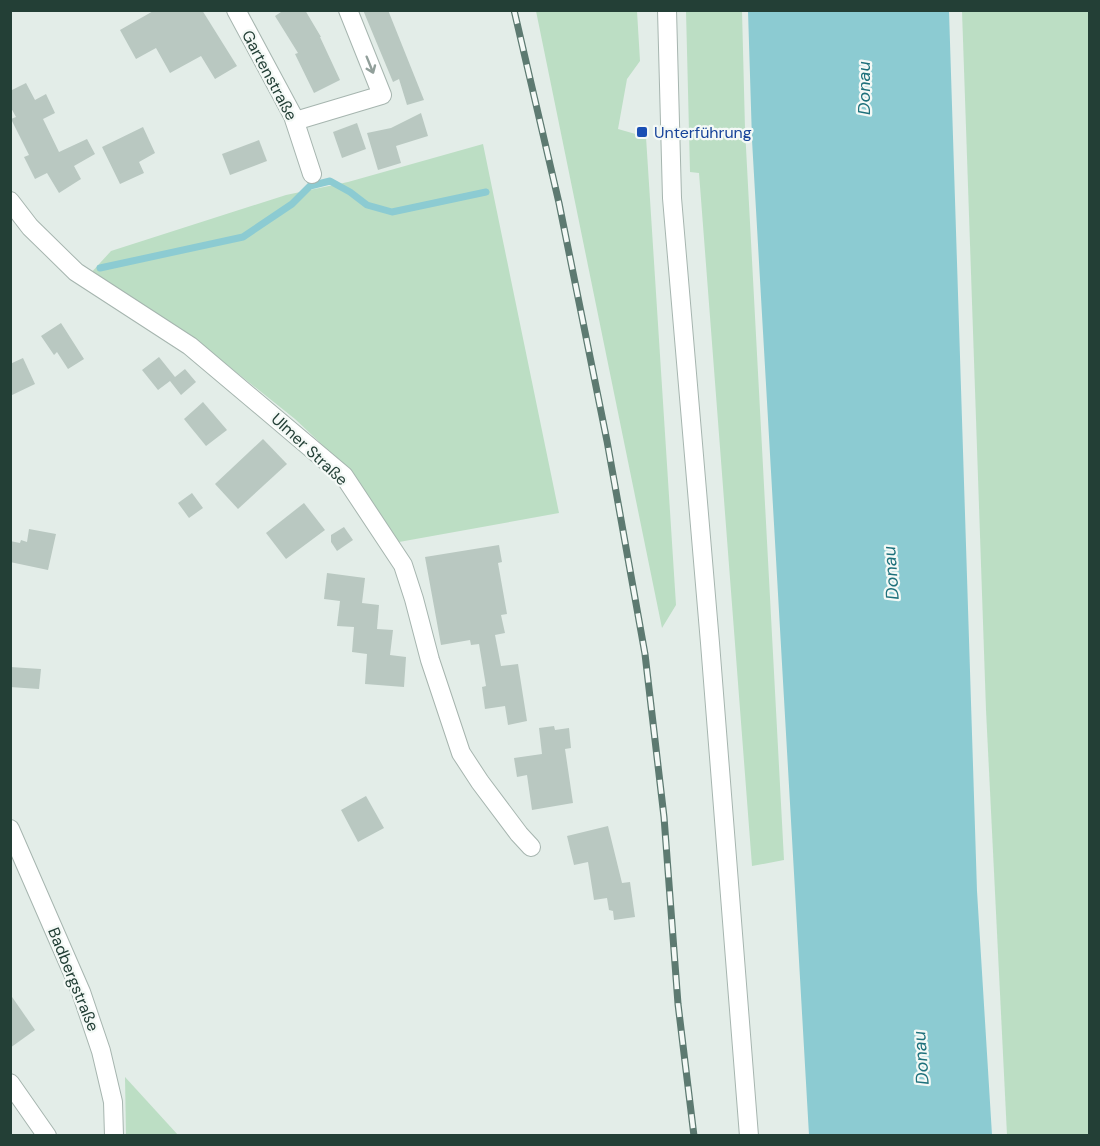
<svg xmlns="http://www.w3.org/2000/svg" width="1100" height="1146" font-family="'DM Sans',sans-serif">
  <style>
    .green { fill: #bcdec4 }
    .water { fill: #8ccbd2 }
    .lines { fill: none; stroke-linecap: round; stroke-linejoin: round }
    .stream { stroke: #8ccbd2; stroke-width: 7 }
    .building { fill: #b9c8c1 }
    .minor-casing { stroke: #a6b5af; stroke-width: 20 }
    .tertiary-casing { stroke: #a6b5af; stroke-width: 20 }
    .minor { stroke: #fff; stroke-width: 18 }
    .tertiary { stroke: #fff; stroke-width: 18 }
    .rail-casing { stroke: #5d7a71; stroke-width: 7 }
    .rail { stroke: #f4f9f6; stroke-width: 4.5; stroke-dasharray: 14; stroke-linecap: butt }
    .oneway { stroke: #919f9a }
    .transit-dot { fill: #1a4fb4; stroke: #f4f9f6; stroke-width: 2 }
    .labels { text-anchor: middle; stroke-width: 4.5; stroke-linejoin: round; paint-order: stroke }
    .street-label { font-size: 16px; fill: #233f36; stroke: #f4f9f6 }
    .transit-label { font-size: 16px; fill: #164399; stroke: #f4f9f6; text-anchor: start }
    .water-label { font-size: 18px; font-style: italic; fill: #1d707b; stroke: #f4f9f6 }
  </style>
  <rect width="100%" height="100%" fill="#e3ede8"/>
  <!-- green -->
  <g class="green">
    <path d="M536,11h101l3,50 -13,18 -9,50 28,8 30,468 -14,23z"/>
    <path d="M686,11h56l3,118 39,731 -32,6 -53,-693 -9,-1z"/>
    <path d="M962,11h127v1124h-82l-21,-425z"/>
    <path d="M483,144l76,369 -160,29 -47,-69 -57,-54 -104,-83 -102,-61 22,-24 175,-56 62,-13z"/>
    <path d="M125,1077l53,58h-52z"/>
  </g>
  <!-- water -->
  <path class="water" d="M748,11h201l28,880 15,244h-183l-57,-995z"/>
  <g class="lines">
    <!-- stream -->
    <path class="stream" d="M100,268l143,-31 49,-33 18,-18 20,-5 20,11 17,13 25,7 94,-20"/>
  </g>
  <!-- building -->
  <g class="building">
    <path d="M155,10h47l35,56 -22,13 -14,-23 -31,17 -14,-25 -20,11 -16,-29z"/>
    <path d="M284,10h21l16,27h-1l20,43 -26,13 -19,-39 3,-1 -23,-37z"/>
    <path d="M363,10h25l36,90 -17,5 -8,-26 -6,3z"/>
    <path d="M26,83l9,17 11,-6 9,19 -12,6 16,33 28,-13 8,15 -21,12 7,13 -22,14 -12,-20 -12,6 -11,-22 5,-2 -18,-36 5,-2 -6,-11v-15z"/>
    <path d="M421,113l7,23 -32,10 5,17 -23,7 -11,-37 24,-5z"/>
    <path d="M357,123l9,26 -24,9 -9,-26z"/>
    <path d="M143,127l12,26 -16,9 5,11 -24,11 -18,-37z"/>
    <path d="M259,140l8,21 -37,14 -8,-21z"/>
    <path d="M61,323l23,36 -16,10 -11,-17 -3,3 -13,-19z"/>
    <path d="M159,357l16,20 10,-8 11,13 -15,13 -11,-14 -12,9 -16,-20z"/>
    <path d="M23,358l12,26 -25,12v-32z"/>
    <path d="M203,402l24,28 -21,16 -22,-27z"/>
    <path d="M263,439l24,25 -49,45 -23,-25z"/>
    <path d="M192,493l11,15 -14,10 -11,-15z"/>
    <path d="M304,503l21,27 -39,29 -20,-26z"/>
    <path d="M344,527l9,13 -16,11 -6,-9v-7z"/>
    <path d="M29,529l27,5 -8,36 -38,-8v-21l10,2 1,-3 6,2z"/>
    <path d="M499,545l3,17 -4,1 9,51 -6,1 4,18 -10,2 6,31 17,-2 9,57 -19,4 -3,-19 -20,3 -3,-22 4,-1 -7,-42 -8,1 -1,-5 -29,5 -16,-88z"/>
    <path d="M327,573l38,5 -3,25 17,2 -2,24 16,1 -3,25 16,2 -2,30 -39,-3 2,-30 -15,-2 2,-25 -17,-1 3,-25 -16,-2z"/>
    <path d="M10,667l31,2 -2,20 -29,-2z"/>
    <path d="M554,726l1,4 14,-2 2,20 -6,1 8,54 -41,7 -5,-35 -10,2 -3,-19 28,-4 -3,-26z"/>
    <path d="M366,796l18,32 -26,14 -17,-32z"/>
    <path d="M608,826l14,57 8,-1 5,35 -21,3 -1,-9 -4,-1 -2,-12 -13,2 -6,-38 -14,3 -7,-29z"/>
    <path d="M10,994l25,36 -25,18z"/>
  </g>
  <g class="lines">
    <!-- minor casing -->
    <g class="minor-casing">
      <g id="minor">
        <path d="M236,10l57,106 19,58"/>
        <path d="M295,121l87,-26 -34,-85"/>
        <path d="M10,201l20,26 46,45 114,74 154,130 59,89 11,34 16,61 31,93 19,29 39,52 12,13"/>
        <path d="M10,829l71,163 20,59 12,51 1,34"/>
        <path d="M10,1083l37,53"/>
      </g>
    </g>
    <!-- tertiary casing -->
    <g class="tertiary-casing">
      <path id="tertiary" d="M667,10l5,188 38,445 39,493"/>
    </g>
    <!-- minor -->
    <use href="#minor" class="minor"/>
    <!-- tertiary -->
    <use href="#tertiary" class="tertiary"/>
    <!-- rail casing -->
    <g class="rail-casing">
      <path id="rail" d="M514,10l45,193 48,238 38,213 19,163 14,187 16,132"/>
    </g>
    <!-- rail -->
    <use href="#rail" class="rail"/>
  </g>
  <!-- one-way arrows -->
  <defs><path id="oneway-shaft" d="M-6 0H5M1.5-3L5.5 0L1.5 3" fill="none" stroke-width="1.6" stroke-linecap="round" stroke-linejoin="round" transform="scale(1.5)"/></defs>
  <use class="oneway" href="#oneway-shaft" transform="translate(370 65) rotate(68)"/>
  <!-- markers -->
  <rect class="transit-dot" x="636" y="126" width="12" height="12" rx="3"/>
  <g class="labels">
    <!-- street labels -->
    <g class="street-label">
      <text transform="translate(270 75) rotate(62)" y="6">Gartenstraße</text>
      <text transform="translate(310 449) rotate(43)" y="6">Ulmer Straße</text>
      <text transform="translate(74 979) rotate(68)" y="6">Badbergstraße</text>
    </g>
    <!-- transit labels -->
    <g class="transit-label">
      <text x="654" y="138">Unterführung</text>
    </g>
    <!-- water labels -->
    <g class="water-label">
      <text transform="translate(864 88) rotate(-90)" y="6">Donau</text>
      <text transform="translate(891 573) rotate(-94)" y="6">Donau</text>
      <text transform="translate(921 1058) rotate(-94)" y="6">Donau</text>
    </g>
  </g>
  <!-- border -->
  <rect width="1100" height="1146" fill="none" stroke="#233f36" stroke-width="24"/>
</svg>
